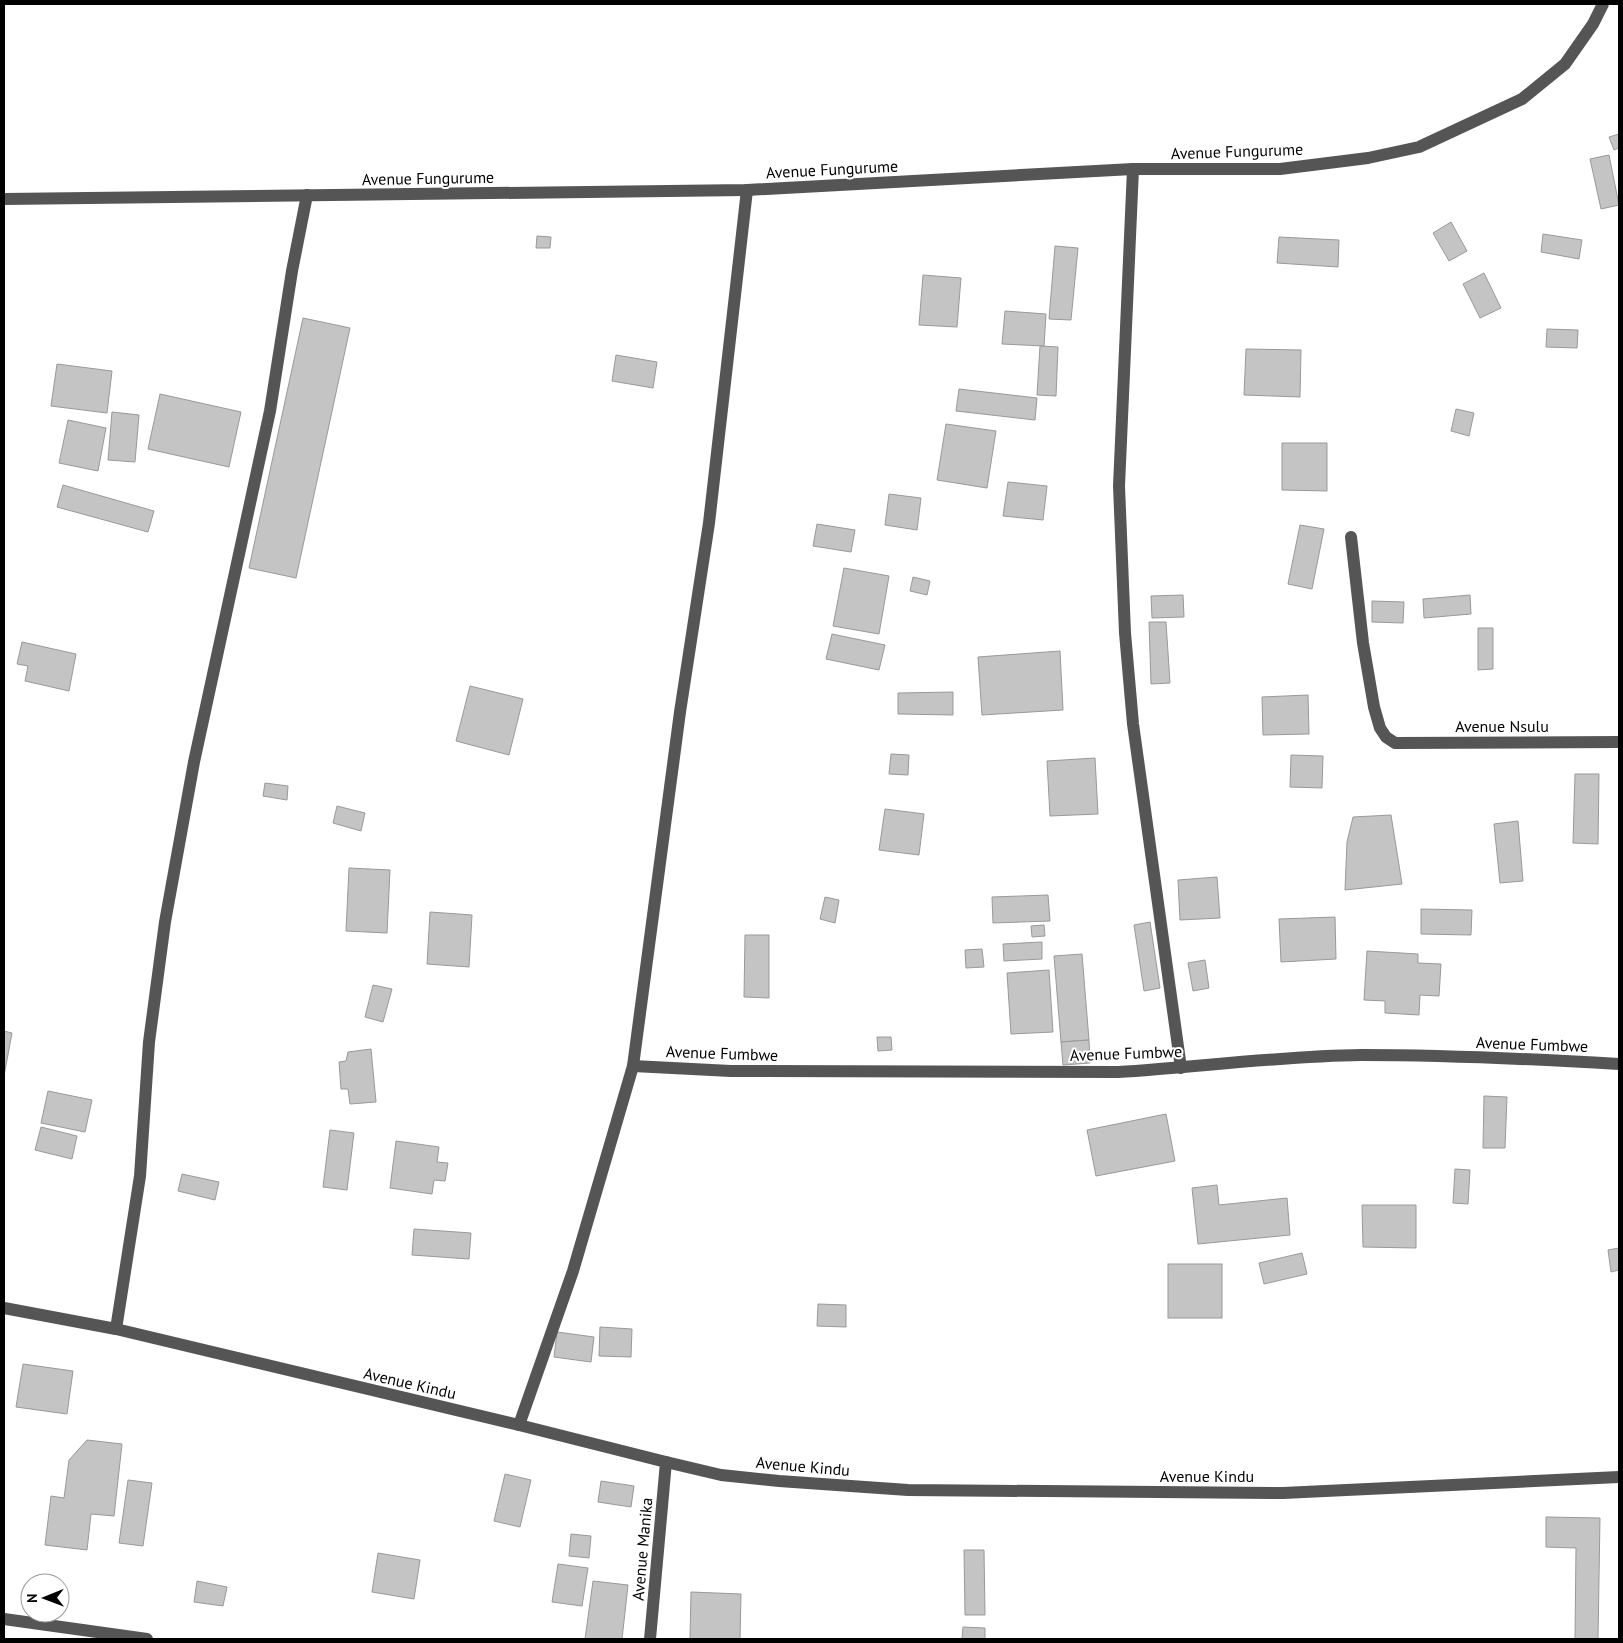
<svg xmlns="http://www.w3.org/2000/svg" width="1623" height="1643" font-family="'PT Sans',sans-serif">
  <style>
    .building { fill: #c4c4c4; stroke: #999 }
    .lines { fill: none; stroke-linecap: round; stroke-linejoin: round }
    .minor { stroke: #555; stroke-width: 12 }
    .labels { text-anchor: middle; stroke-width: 4; stroke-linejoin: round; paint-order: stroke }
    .street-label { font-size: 16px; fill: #000; stroke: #fff }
  </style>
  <rect width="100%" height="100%" fill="#fff"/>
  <!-- building -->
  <g class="building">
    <path d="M1619,134v14l-5,2 -5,-13z"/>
    <path d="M1609,155l10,50 -18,4 -11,-50z"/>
    <path d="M1451,222l16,29 -18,10 -16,-28z"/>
    <path d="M1543,234l39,6 -3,19 -38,-7z"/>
    <path d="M537,236l14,1 -1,11h-14z"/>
    <path d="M1279,237l60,3 -1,27 -61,-4z"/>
    <path d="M1055,246l23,2 -7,72 -22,-1z"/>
    <path d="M1484,273l17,35 -21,10 -17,-34z"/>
    <path d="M923,275l38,3 -4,49 -38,-2z"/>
    <path d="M1005,311l41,3 -2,32 -42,-2z"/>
    <path d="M303,318l47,10 -54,250 -47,-10z"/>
    <path d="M1547,329l31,1 -1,18 -31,-1z"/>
    <path d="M1040,346l18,1 -2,49 -19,-1z"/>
    <path d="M1246,349l55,1 -1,47 -56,-2z"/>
    <path d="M616,355l41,7 -4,26 -41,-7z"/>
    <path d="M57,364l55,7 -5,42 -56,-7z"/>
    <path d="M959,389l78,9 -2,22 -79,-9z"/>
    <path d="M160,394l81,18 -12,55 -81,-18z"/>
    <path d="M1456,409l18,4 -5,23 -18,-5z"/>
    <path d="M112,412l27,3 -4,47 -27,-2z"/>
    <path d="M68,420l38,8 -8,43 -39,-8z"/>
    <path d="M946,424l50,7 -9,57 -50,-8z"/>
    <path d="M1282,443h45v48l-45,-1z"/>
    <path d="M1008,482l39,4 -4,34 -40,-4z"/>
    <path d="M63,485l91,26 -6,21 -91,-25z"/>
    <path d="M889,494l32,4 -4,32 -32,-5z"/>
    <path d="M817,524l38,6 -4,22 -38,-6z"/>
    <path d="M1300,525l24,4 -12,60 -24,-5z"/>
    <path d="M844,568l45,8 -10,58 -46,-8z"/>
    <path d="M913,577l17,4 -3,14 -17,-4z"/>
    <path d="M1183,595l1,22 -32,1 -1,-22z"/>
    <path d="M1470,595l1,19 -47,4 -1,-19z"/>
    <path d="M1372,601l32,1 -1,21 -31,-1z"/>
    <path d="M1149,622h17l4,61 -19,1z"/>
    <path d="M1478,628h15v41l-15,1z"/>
    <path d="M832,634l53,11 -6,25 -53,-11z"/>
    <path d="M22,642l54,12 -7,37 -44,-10 3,-15 -11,-2z"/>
    <path d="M1060,651l3,59 -81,5 -4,-58z"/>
    <path d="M470,686l53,13 -14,56 -53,-14z"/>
    <path d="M953,692v23l-55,-1v-21z"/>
    <path d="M1308,695l1,39 -46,1 -1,-38z"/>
    <path d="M891,754l18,1 -1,20 -19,-1z"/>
    <path d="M1291,755l32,1 -1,32 -32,-1z"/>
    <path d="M1095,758l3,56 -48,2 -3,-55z"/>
    <path d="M1575,774h24l-1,70 -25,-1z"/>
    <path d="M265,783l23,3 -1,14 -24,-4z"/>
    <path d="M337,806l28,7 -4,18 -28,-8z"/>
    <path d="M885,809l39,5 -5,41 -40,-5z"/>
    <path d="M1391,815l11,69 -57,6 2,-48 6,-25z"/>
    <path d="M1518,821l5,60 -23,2 -6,-59z"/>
    <path d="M349,868l41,2 -3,63 -41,-2z"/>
    <path d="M1217,877l3,41 -40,2 -2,-40z"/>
    <path d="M1048,895l2,26 -57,2 -1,-26z"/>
    <path d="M825,897l14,3 -4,23 -15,-4z"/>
    <path d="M1421,909l51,1 -1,25 -50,-1z"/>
    <path d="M430,912l42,3 -3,52 -42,-3z"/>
    <path d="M1335,917l1,42 -55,3 -2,-43z"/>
    <path d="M1150,922l10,66 -16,3 -10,-66z"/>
    <path d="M1044,925l1,11 -13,1 -1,-11z"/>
    <path d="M745,935h24v63l-25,-1z"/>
    <path d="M1042,942v17l-38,2 -1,-17z"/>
    <path d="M982,949l2,18 -18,1 -1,-18z"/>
    <path d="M1367,951l51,3v9l23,1 -2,32 -19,-1 -1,20 -34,-2v-12l-21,-1z"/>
    <path d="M1082,954l7,86 -28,2 -7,-86z"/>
    <path d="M1205,960l4,28 -16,3 -5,-28z"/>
    <path d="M1049,970l4,62 -42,2 -4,-61z"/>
    <path d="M373,985l19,4 -9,33 -18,-5z"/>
    <path d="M4,1031l8,2 -8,43z"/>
    <path d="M877,1037h14l1,13 -14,1z"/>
    <path d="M1089,1040l1,23 -27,2 -2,-23z"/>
    <path d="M371,1049l5,53 -26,2 -2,-15h-7l-2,-27 7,-1 2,-9z"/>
    <path d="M48,1091l44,9 -7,32 -44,-9z"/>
    <path d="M1484,1096l23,1 -2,51h-22z"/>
    <path d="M1166,1114l9,47 -79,15 -9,-46z"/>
    <path d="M41,1127l36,9 -5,23 -37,-9z"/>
    <path d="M330,1130l24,3 -7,57 -24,-3z"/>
    <path d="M396,1141l43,6 -2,15 11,1 -3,18 -11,-1 -2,14 -42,-6z"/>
    <path d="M1455,1169l15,1 -2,34 -15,-1z"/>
    <path d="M182,1174l37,8 -4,18 -37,-9z"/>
    <path d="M1217,1185l2,20 68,-7 3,37 -92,9 -6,-56z"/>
    <path d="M1362,1205h54v43l-53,-1z"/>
    <path d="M414,1229l57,4 -2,26 -57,-4z"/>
    <path d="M1619,1248v22l-8,2 -3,-22z"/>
    <path d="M1302,1253l5,21 -43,10 -5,-21z"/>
    <rect x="1168" y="1264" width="54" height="54"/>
    <path d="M818,1304l28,1v22l-29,-1z"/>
    <path d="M600,1327l32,2 -1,28 -32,-1z"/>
    <path d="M557,1332l37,5 -3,25 -37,-5z"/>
    <path d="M23,1364l50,7 -6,43 -51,-7z"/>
    <path d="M87,1440l35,4 -8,72 -23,-2 -4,36 -42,-5 6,-49 13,2 5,-38z"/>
    <path d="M505,1474l26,6 -11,47 -26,-6z"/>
    <path d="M128,1480l24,3 -9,63 -24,-3z"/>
    <path d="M601,1481l33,5 -3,21 -33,-5z"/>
    <path d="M1546,1517l54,1 -2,121h-23l1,-91 -30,-1z"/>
    <path d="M571,1534l20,2 -2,22 -20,-2z"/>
    <path d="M964,1550h20l1,65h-20z"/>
    <path d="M378,1553l42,7 -6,39 -42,-7z"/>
    <path d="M558,1564l30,4 -6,38 -30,-4z"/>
    <path d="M197,1581l30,6 -4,19 -29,-4z"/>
    <path d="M593,1581l35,4 -6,54h-37z"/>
    <path d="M691,1592l50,2 -1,45h-50z"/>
    <path d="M963,1627l22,1v11h-23z"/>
  </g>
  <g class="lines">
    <!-- minor -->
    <g class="minor">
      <path d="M1133,169l-14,317 6,147 8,91 48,344"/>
      <path d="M4,199l743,-9 386,-21h147l88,-11 51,-11 103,-48 43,-35 28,-40 10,-20"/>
      <path d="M1351,537l12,106 11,64 6,21 6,9 9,6 224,-1"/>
      <path d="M633,1066l98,5 387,1c81,-5 162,-16 243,-17 86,0 172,4 258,9"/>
      <path d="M4,1308l112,21 403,96 147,37 55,13 58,6 129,9 375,3 336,-16"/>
      <path d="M116,1329l24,-153 9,-134 16,-120 29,-160 76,-351 22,-140 15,-76"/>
      <path d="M519,1425l54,-154 60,-205 47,-354 29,-189 38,-333"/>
      <path d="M4,1619l143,20"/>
      <path d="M650,1639l16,-177"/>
    </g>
  </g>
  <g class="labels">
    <!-- street labels -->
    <g class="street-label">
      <text transform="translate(1237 151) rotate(-2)" y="6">Avenue Fungurume</text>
      <text transform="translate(832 169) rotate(-3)" y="6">Avenue Fungurume</text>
      <text transform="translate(428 178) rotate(-1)" y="6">Avenue Fungurume</text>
      <text x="1502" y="732">Avenue Nsulu</text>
      <text transform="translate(1532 1044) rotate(2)" y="6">Avenue Fumbwe</text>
      <text transform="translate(722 1053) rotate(2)" y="6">Avenue Fumbwe</text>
      <text transform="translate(1126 1053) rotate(-2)" y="6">Avenue Fumbwe</text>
      <text transform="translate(410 1383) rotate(13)" y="6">Avenue Kindu</text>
      <text transform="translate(803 1466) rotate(5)" y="6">Avenue Kindu</text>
      <text x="1207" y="1482">Avenue Kindu</text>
      <text transform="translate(642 1549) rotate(-85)" y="6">Avenue Manika</text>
    </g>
  </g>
  <!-- border -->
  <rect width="1623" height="1643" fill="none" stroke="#000000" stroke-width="10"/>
  <!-- north arrow -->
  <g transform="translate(45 1598) rotate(269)"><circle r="24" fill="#ffffff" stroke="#999999"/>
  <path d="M0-4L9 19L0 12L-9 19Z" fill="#000000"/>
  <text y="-8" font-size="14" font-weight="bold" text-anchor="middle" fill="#000000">N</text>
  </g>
</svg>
